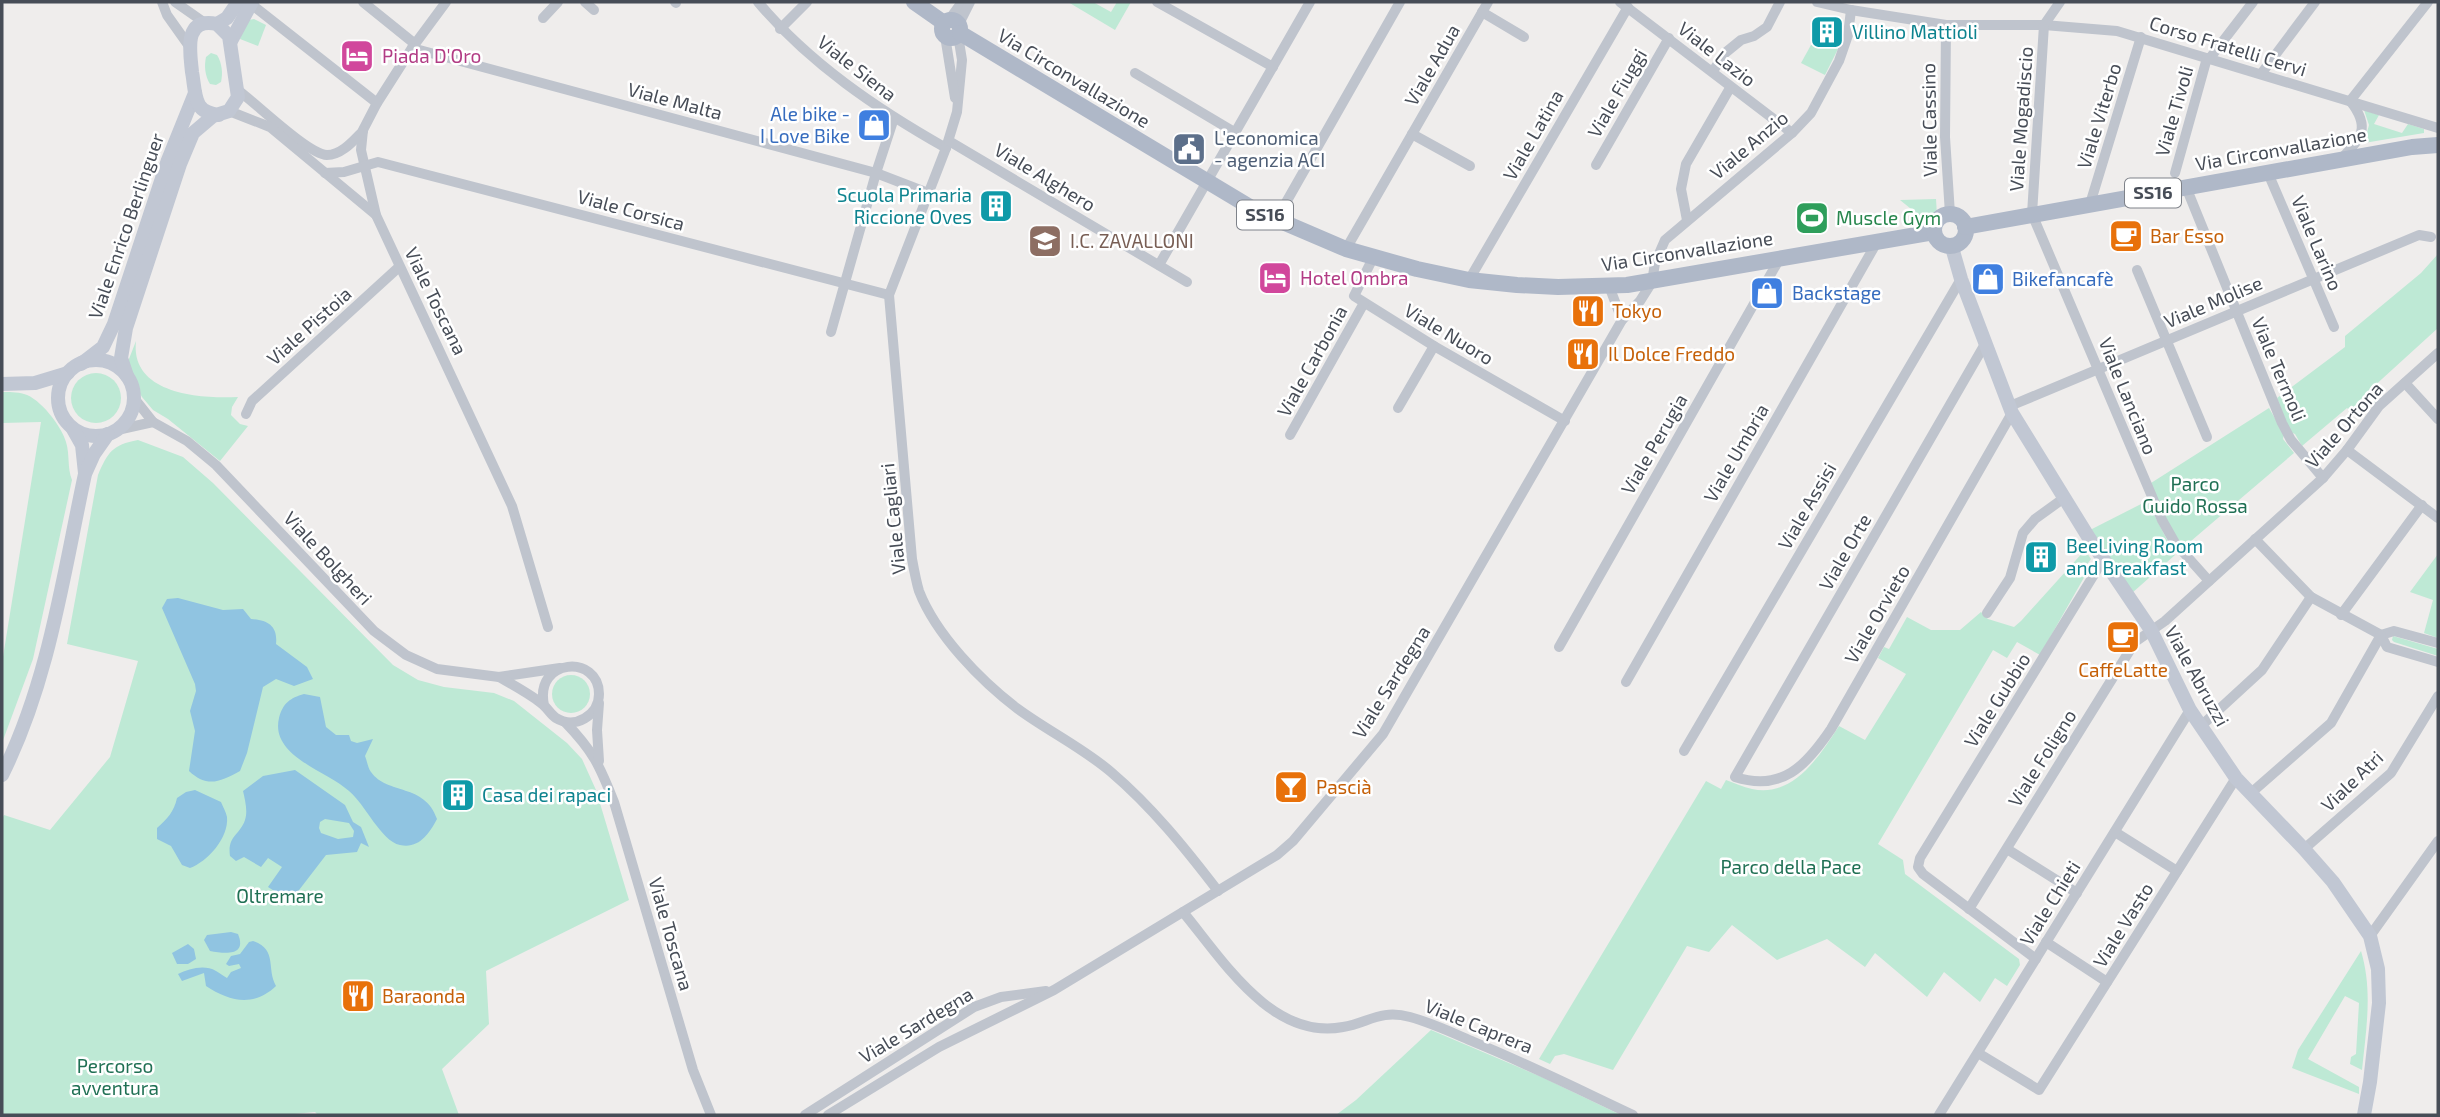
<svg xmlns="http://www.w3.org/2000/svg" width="2440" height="1117" font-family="'Exo 2',sans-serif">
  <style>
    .green { fill: #bee9d5 }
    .water { fill: #90c4e1; fill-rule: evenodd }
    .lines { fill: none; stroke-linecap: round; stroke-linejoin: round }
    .street { stroke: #bfc4cd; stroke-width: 10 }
    .secondary { stroke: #c1c7d3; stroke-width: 14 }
    .primary { stroke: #afb8c8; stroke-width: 16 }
    .labels { text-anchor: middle; stroke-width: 5; stroke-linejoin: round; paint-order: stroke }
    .shield { fill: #fff; stroke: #7e8289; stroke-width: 2 }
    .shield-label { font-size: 18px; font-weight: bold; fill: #474d57 }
    .culture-label { font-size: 19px; fill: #0d838f; stroke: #fff; text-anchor: start }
    .street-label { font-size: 19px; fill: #474d57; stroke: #fff }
    .hotel-label { font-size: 19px; fill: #b23c85; stroke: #fff; text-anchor: start }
    .shop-label { font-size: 19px; fill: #366cbe; stroke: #fff; text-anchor: start }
    .service-label { font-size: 19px; fill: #4e5e75; stroke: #fff; text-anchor: start }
    .leisure-label { font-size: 19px; fill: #27864d; stroke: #fff; text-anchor: start }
    .food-label { font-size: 19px; fill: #c56008; stroke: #fff; text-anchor: start }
    .education-label { font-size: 19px; fill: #785e54; stroke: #fff; text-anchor: start }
    .park-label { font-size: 19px; fill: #207054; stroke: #fff }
  </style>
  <rect width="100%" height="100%" fill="#efedec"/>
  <!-- green -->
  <g class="green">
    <path d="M1068,2h25l18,10 6,-10h14l-16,28z"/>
    <path d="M254,19l12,6 -8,21 -18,-7 2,-10 7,-9z"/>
    <path d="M1811,45l27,4 -13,26 -24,-12z"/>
    <path d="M211,53l6,2c5,8 6,18 4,27l-5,3 -6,-1c-5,-8 -6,-18 -4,-27z"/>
    <path d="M2364,110l15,5 -5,9 28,9 6,-9 16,5v4l-60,10 5,-18z"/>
    <path d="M1936,199l1,17 -16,1 -21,-17z"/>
    <path d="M2438,254v74l-67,61 8,9 -20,20 -12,-10 -45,38 -7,-12 -5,-2 -13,-34 68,-51v-11l76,-63z"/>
    <path d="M136,341c-6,53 64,58 102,56l-6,10 -1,8 9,9 8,2 -28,35 -52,-42 -15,-9 -11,-13 -13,-22 -2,-11z"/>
    <circle cx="96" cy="398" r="25"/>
    <path d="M2,392c6,0 15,0 22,2 16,4 38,33 42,48 4,13 1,25 6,38l-39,179 -31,84v-80l39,-241 -39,1z"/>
    <path d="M2269,408l15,26 -1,5 11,14 -110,94c-16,-19 -26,-40 -33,-64z"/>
    <path d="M138,440l45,17 30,26 180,182 25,15 26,7 50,6 20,8 53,42 15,16 14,31 33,110 -143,71 3,53 -47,45 17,46h-141l-3,-3 -30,3h-283v-296l2,-4 46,15 60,-73 28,-96 -71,-17 31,-169c10,-23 14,-30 40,-35z"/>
    <path d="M2147,501l28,54 -43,38 -42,-63z"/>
    <path d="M2085,550l6,9 -8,11 3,4 -46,81 -23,-13 -10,16 -14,-8 -115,194 25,16 2,14 114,85 1,6 -13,21 -12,-8 -15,24 -36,-30 -17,25 -52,-44 -10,14 -38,-28 -50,21 -45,-35 -23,27 -22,-6 -74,124 -49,-16 -9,2 -5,8 -11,-5 167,-278 15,8 5,-9c9,3 17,7 26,9 42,9 68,-34 87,-63l26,14 41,-66 -28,-16 6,-11 5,2 18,-32 24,13h29l21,-18 7,7 26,8 7,-6z"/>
    <path d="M2438,554v84l-14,-5 9,-33 -23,-8z"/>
    <path d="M2393,636l45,13v7l-44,-14 -2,-2z"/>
    <circle cx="571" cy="694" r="19"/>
    <path d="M2361,951c12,40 5,79 1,119l-12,-6 1,-7 5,-3 3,-51 -14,-7 -37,63 51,28v7l-67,-26 6,-18z"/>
    <path d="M1431,1030l113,48 77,37h-285l20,-15z"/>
  </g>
  <!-- water -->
  <g class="water">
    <path d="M178,598l45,12 20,-1 8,10c17,1 27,7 25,25l31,23 6,12 -19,7 -18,-7 -13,8 -16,66 -7,18c-20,11 -33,17 -51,0l6,-40 -5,-20 6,-20 -1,-7 -33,-76 5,-9z"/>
    <path d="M304,694l16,3 6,30 10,8h13l2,6 6,2 16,-4 -8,17c2,5 3,12 6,16 16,23 54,11 66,47 -8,15 -18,30 -37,26 -19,-4 -35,-41 -51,-54 -22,-20 -79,-35 -70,-73 4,-15 11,-20 25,-24z"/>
    <path d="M295,770l50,35 8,17 8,5 8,20 -8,-4 -4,9 -31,3 -30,39 -9,5 -19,-12 14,-20 -14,-9 -7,9 -17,-10 -8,4 -6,-5c-3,-20 10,-21 15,-36 3,-9 0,-20 -2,-29l20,-15zM325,819l24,4 5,8 -1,6 -15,2 -17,-6 -2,-5 1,-6z"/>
    <path d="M195,790l26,12c2,5 5,10 6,15 2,21 -20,45 -37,51l-8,-3 -11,-19 -14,-7v-11c10,-9 17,-16 20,-30l9,-6z"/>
    <path d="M231,932l7,2c9,22 -12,20 -28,17l-6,-11 3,-5z"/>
    <path d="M253,941c25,9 13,27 23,45 -23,22 -47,15 -70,0l-2,-13 -22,8 -4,-7c11,-5 26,-10 38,-3 4,2 7,5 11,7l4,-6 10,-4 -2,-4 -10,2 -3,-2 5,-8 9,-2 9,-12z"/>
    <path d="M188,944l6,5 2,10 -8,5h-11l-5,-11z"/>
  </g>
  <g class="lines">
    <!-- street -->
    <g class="street">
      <path d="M162,2l5,13 22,31"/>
      <path d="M175,2l30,21"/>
      <path d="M363,2l52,42"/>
      <path d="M446,2l-34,46 -35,55 -14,27 -2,20 15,65 136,291 36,121"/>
      <path d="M585,2l9,8"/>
      <path d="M675,2l1,1"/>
      <path d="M758,2c51,61 119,107 188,146"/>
      <path d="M1157,2l116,65"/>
      <path d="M1620,2l172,131"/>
      <path d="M1817,2l34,8 95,15h98l73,6 321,97"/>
      <path d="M2060,2l-16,23 -12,189 130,306 13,23 34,38"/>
      <path d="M251,4l126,99"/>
      <path d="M1482,12l42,25"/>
      <path d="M543,18l15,-16"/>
      <path d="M949,20l13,-18"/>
      <path d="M959,24l11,-22"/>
      <path d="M1946,25l-1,112 5,77"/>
      <path d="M780,29l27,-27"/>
      <path d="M958,35l4,25 -5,52 -11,36 -57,147 23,264c2,11 4,22 7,32 17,44 62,90 99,118 30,22 65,39 93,63 41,35 74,76 107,119"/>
      <path d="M945,36l10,62"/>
      <path d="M412,48l464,125 52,20"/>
      <path d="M2210,58l43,-56"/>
      <path d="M1713,71l12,-18 16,-13 13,-4 13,-9 13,-25"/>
      <path d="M1135,73l101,60"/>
      <path d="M2261,74l54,-72"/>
      <path d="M239,91c19,14 69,63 88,64 15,0 27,-15 36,-24"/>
      <path d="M2350,101l78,-99"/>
      <path d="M229,111l41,16 106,88"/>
      <path d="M1412,134l58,32"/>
      <path d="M949,141l238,141"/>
      <path d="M2341,159c20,-21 30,-31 10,-57"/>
      <path d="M1596,165l73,-127"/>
      <path d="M325,173l19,-1 34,-10 511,133"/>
      <path d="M2175,173l32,-115"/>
      <path d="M2268,173l66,154"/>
      <path d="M2186,187l96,236 9,17 32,38"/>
      <path d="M2090,204l51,-167"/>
      <path d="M1276,220l124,-218"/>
      <path d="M1687,220l-6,-31 5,-25 44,-76"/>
      <path d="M1346,249l142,-247"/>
      <path d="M1373,258l-19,38 80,50 131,75"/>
      <path d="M1159,265l151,-263"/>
      <path d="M2137,270l70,167"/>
      <path d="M1469,280l159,-273"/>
      <path d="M1609,286l13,34"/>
      <path d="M831,332l45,-159 18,-55"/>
      <path d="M1985,344l-250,433c47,15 71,-11 96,-48l181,-316"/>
      <path d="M2405,383l33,36"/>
      <path d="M134,398l19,24 34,19 29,24 158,166 32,24 31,14 62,8 61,-9"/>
      <path d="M2010,406l409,-171 12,2"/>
      <path d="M1398,408l36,-62"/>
      <path d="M246,414l6,-13 147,-134"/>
      <path d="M117,430l36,-8"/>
      <path d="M1290,435l74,-132"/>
      <path d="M2347,450l91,68"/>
      <path d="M2255,539l56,58 70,38 6,12 51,15"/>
      <path d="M1987,613l23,-35 13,-45 12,-14 29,-21"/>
      <path d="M2341,615l81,-110"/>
      <path d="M2381,635l13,-4 44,12"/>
      <path d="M1559,647l221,-389"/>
      <path d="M499,677c14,8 29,16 42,26 6,4 9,11 15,15 19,12 43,-3 43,-24 0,-40 -65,-36 -55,11"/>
      <path d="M1626,682l251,-440"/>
      <path d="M565,722c28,29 34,42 49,80l79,268 18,45"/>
      <path d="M2201,726l61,-56 49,-73"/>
      <path d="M1684,751l277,-472"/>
      <path d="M599,761l-2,-31 2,-27"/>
      <path d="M2251,793l80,-70 50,-88"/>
      <path d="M2115,832l62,39"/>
      <path d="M2007,849l70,44"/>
      <path d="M2304,849l87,-76 47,-77"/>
      <path d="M1969,909l166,-267 30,-21 158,-143 24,-28 32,-44 59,-53"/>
      <path d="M1183,912c39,47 89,129 160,115 25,-4 37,-18 67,-10 22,6 43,16 64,25 54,22 106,48 159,73"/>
      <path d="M2370,936l68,-95"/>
      <path d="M2046,942l61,40"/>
      <path d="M2036,959l-113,-85 -5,-7 2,-9 183,-298"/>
      <path d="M1978,1053l61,37 197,-312"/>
      <path d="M805,1115l169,-108 27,-10 45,-6"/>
      <path d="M828,1115l111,-68 115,-57 223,-135 16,-14 90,-107 239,-414 18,-19 12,-19 3,-19 10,-23 127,-107 19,-20 28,-52 9,-26 3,-25"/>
      <path d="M1939,1115l251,-405"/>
    </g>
    <!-- secondary -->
    <g class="secondary">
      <path d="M217,24l10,-6 11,-16"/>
      <path d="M231,41l21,-39"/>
      <path d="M1953,246v5l8,28 51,134 77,125 62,92 39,80 46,68 68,71 29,33 37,54 8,33 1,34 -9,79 -6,33"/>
      <circle cx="96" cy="398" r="38"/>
      <path d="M81,364l22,-17 11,-23 54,-164 27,-67"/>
      <path d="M127,376l-6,-18 5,-30 54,-164 13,-31 20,-17 16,-5 9,-14 -9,-61 -12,-12c-34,-7 -27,27 -25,48 2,10 2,24 7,33 4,7 12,9 20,10"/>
      <path d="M2,384l33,-1 33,-10"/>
      <path d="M73,429l9,16 3,28"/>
      <path d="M2,775c47,-94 61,-199 83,-301l9,-20 14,-20"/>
    </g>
    <!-- primary -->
    <g class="primary">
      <path d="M914,2l30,21"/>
      <circle cx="951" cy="29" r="9"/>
      <path d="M960,33l295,177 91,39 71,20 52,11 48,5 41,2 69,-2 307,-53"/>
      <circle cx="1950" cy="230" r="16"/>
      <path d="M1965,227l447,-80 26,-2"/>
    </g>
  </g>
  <!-- icons -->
  <defs>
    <g id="building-square" transform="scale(1.75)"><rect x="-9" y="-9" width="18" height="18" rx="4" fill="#0f9aa8" stroke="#fff"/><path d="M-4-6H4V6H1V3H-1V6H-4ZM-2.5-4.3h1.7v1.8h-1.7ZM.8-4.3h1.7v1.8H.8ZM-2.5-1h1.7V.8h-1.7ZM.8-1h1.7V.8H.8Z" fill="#fff"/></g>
    <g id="hotel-square" transform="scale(1.75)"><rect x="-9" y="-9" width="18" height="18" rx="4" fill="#d1479c" stroke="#fff"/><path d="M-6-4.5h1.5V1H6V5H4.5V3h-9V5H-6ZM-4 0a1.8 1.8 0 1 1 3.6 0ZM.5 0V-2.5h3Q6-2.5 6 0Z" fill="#fff"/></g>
    <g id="shop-square" transform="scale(1.75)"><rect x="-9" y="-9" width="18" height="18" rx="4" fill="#3f7fe0" stroke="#fff"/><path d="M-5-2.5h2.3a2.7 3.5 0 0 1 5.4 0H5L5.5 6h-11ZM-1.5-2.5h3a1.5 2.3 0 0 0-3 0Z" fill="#fff"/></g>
    <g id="civic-square" transform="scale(1.75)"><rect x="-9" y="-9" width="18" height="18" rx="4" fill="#5c6f8a" stroke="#fff"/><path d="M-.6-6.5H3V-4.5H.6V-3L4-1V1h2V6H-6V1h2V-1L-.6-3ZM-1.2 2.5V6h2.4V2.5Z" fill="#fff"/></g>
    <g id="stadium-square" transform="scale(1.75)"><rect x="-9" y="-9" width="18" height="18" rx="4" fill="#2e9e5b" stroke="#fff"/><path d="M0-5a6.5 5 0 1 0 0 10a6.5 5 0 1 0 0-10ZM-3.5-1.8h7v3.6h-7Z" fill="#fff"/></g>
    <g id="cafe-square" transform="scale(1.75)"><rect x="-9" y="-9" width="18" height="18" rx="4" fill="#e8710a" stroke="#fff"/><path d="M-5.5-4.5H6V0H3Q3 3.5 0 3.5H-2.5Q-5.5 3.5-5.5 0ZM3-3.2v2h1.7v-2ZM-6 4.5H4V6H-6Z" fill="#fff"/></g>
    <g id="school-square" transform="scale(1.75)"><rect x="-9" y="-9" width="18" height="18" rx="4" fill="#8d6e63" stroke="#fff"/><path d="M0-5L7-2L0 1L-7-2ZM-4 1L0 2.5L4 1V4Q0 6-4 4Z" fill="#fff"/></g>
    <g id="restaurant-square" transform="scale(1.75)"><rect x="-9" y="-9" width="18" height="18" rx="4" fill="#e8710a" stroke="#fff"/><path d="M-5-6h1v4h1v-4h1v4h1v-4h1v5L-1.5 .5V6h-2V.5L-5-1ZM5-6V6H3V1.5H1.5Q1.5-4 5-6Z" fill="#fff"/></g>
    <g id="bar-square" transform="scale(1.75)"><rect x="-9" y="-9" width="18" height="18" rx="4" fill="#e8710a" stroke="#fff"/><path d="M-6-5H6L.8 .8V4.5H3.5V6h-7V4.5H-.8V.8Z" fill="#fff"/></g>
  </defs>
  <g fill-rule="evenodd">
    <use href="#building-square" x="1827" y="32"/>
    <use href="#hotel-square" x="357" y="56"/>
    <use href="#shop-square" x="874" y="125"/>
    <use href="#civic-square" x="1189" y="149"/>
    <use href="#building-square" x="996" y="206"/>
    <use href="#stadium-square" x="1812" y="218"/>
    <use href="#cafe-square" x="2126" y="236"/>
    <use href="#school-square" x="1045" y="241"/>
    <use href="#hotel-square" x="1275" y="278"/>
    <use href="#shop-square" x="1988" y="279"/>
    <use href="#shop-square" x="1767" y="293"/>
    <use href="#restaurant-square" x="1588" y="311"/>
    <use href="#restaurant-square" x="1583" y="354"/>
    <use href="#building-square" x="2041" y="557"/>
    <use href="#cafe-square" x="2123" y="637"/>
    <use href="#bar-square" x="1291" y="787"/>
    <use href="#building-square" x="458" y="795"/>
    <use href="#restaurant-square" x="358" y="996"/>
  </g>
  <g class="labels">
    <!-- shield labels -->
    <g class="shield">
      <rect x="2125" y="178.5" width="56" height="29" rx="5"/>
      <rect x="1237" y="200.5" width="56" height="29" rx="5"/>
    </g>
    <g class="shield-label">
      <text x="2153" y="199">SS16</text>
      <text x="1265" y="221">SS16</text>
    </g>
    <!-- culture labels -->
    <g class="culture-label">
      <text x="1852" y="39">Villino Mattioli</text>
      <text x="972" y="202" text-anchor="end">Scuola Primaria<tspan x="972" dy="22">Riccione Oves</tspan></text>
      <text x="2066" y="553">BeeLiving Room<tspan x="2066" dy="22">and Breakfast</tspan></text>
      <text x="482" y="802">Casa dei rapaci</text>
    </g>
    <!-- street labels -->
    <g class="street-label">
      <text transform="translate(2228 46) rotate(17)" y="7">Corso Fratelli Cervi</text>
      <text transform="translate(1717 54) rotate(38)" y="7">Viale Lazio</text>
      <text transform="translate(1432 65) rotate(-60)" y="7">Viale Adua</text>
      <text transform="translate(857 68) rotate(38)" y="7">Viale Siena</text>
      <text transform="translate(1074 78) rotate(31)" y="7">Via Circonvallazione</text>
      <text transform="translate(1617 93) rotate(-60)" y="7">Viale Fiuggi</text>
      <text transform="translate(675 101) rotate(15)" y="7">Viale Malta</text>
      <text transform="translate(2174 111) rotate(-74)" y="7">Viale Tivoli</text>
      <text transform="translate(2099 116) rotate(-73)" y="7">Viale Viterbo</text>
      <text transform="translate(2021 119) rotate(-86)" y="7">Viale Mogadiscio</text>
      <text transform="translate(1929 120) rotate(-91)" y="7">Viale Cassino</text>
      <text transform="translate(1533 135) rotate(-60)" y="7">Viale Latina</text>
      <text transform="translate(1749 145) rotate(-40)" y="7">Viale Anzio</text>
      <text transform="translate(2281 149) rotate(-10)" y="7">Via Circonvallazione</text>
      <text transform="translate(1045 177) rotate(31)" y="7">Viale Alghero</text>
      <text transform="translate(631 210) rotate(15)" y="7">Viale Corsica</text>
      <text transform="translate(126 226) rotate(-71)" y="7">Viale Enrico Berlinguer</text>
      <text transform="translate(2317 243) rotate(67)" y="7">Viale Larino</text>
      <text transform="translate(1687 251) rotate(-9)" y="7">Via Circonvallazione</text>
      <text transform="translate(436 301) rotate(64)" y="7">Viale Toscana</text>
      <text transform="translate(2213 302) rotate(-23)" y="7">Viale Molise</text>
      <text transform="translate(309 326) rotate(-42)" y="7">Viale Pistoia</text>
      <text transform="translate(1449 334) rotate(31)" y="7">Viale Nuoro</text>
      <text transform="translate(1312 361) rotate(-61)" y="7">Viale Carbonia</text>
      <text transform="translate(2279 369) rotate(67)" y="7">Viale Termoli</text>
      <text transform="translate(2128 396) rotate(68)" y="7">Viale Lanciano</text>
      <text transform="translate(2344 425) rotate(-49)" y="7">Viale Ortona</text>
      <text transform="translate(1654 444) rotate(-60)" y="7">Viale Perugia</text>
      <text transform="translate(1736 453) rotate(-60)" y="7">Viale Umbria</text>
      <text transform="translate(1807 506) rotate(-60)" y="7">Viale Assisi</text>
      <text transform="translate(893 519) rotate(-96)" y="7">Viale Cagliari</text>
      <text transform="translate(1845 552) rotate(-60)" y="7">Viale Orte</text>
      <text transform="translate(328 558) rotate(47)" y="7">Viale Bolgheri</text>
      <text transform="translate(1877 614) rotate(-60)" y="7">Viale Orvieto</text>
      <text transform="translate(2197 676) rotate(61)" y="7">Viale Abruzzi</text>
      <text transform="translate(1391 682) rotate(-58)" y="7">Viale Sardegna</text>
      <text transform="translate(1997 700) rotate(-58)" y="7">Viale Gubbio</text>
      <text transform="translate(2042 758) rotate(-58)" y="7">Viale Foligno</text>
      <text transform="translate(2352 781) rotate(-44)" y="7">Viale Atri</text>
      <text transform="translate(2050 903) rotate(-58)" y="7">Viale Chieti</text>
      <text transform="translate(2123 925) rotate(-58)" y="7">Viale Vasto</text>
      <text transform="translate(671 934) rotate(74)" y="7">Viale Toscana</text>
      <text transform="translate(916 1025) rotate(-31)" y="7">Viale Sardegna</text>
      <text transform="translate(1479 1026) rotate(22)" y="7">Viale Caprera</text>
    </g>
    <!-- hotel labels -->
    <g class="hotel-label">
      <text x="382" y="63">Piada D'Oro</text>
      <text x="1300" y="285">Hotel Ombra</text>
    </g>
    <!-- shop labels -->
    <g class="shop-label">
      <text x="850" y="121" text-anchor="end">Ale bike -<tspan x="850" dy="22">I Love Bike</tspan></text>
      <text x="2012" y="286">Bikefancafè</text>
      <text x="1792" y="300">Backstage</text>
    </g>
    <!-- service labels -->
    <g class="service-label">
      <text x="1214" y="145">L'economica<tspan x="1214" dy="22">- agenzia ACI</tspan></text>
    </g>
    <!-- leisure labels -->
    <g class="leisure-label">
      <text x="1836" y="225">Muscle Gym</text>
    </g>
    <!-- food labels -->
    <g class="food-label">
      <text x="2150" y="243">Bar Esso</text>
      <text x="1612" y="318">Tokyo</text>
      <text x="1608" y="361">Il Dolce Freddo</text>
      <text x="2123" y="677" text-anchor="middle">CaffeLatte</text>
      <text x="1316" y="794">Pascià</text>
      <text x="382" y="1003">Baraonda</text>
    </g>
    <!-- education labels -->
    <g class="education-label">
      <text x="1070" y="248">I.C. ZAVALLONI</text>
    </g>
    <!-- park labels -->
    <g class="park-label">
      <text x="2195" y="491">Parco<tspan x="2195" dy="22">Guido Rossa</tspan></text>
      <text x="1791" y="874">Parco della Pace</text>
      <text x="280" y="903">Oltremare</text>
      <text x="115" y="1073">Percorso<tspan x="115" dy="22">avventura</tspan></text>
    </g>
  </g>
  <!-- border -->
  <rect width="2440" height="1117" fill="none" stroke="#474d57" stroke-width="7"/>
</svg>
